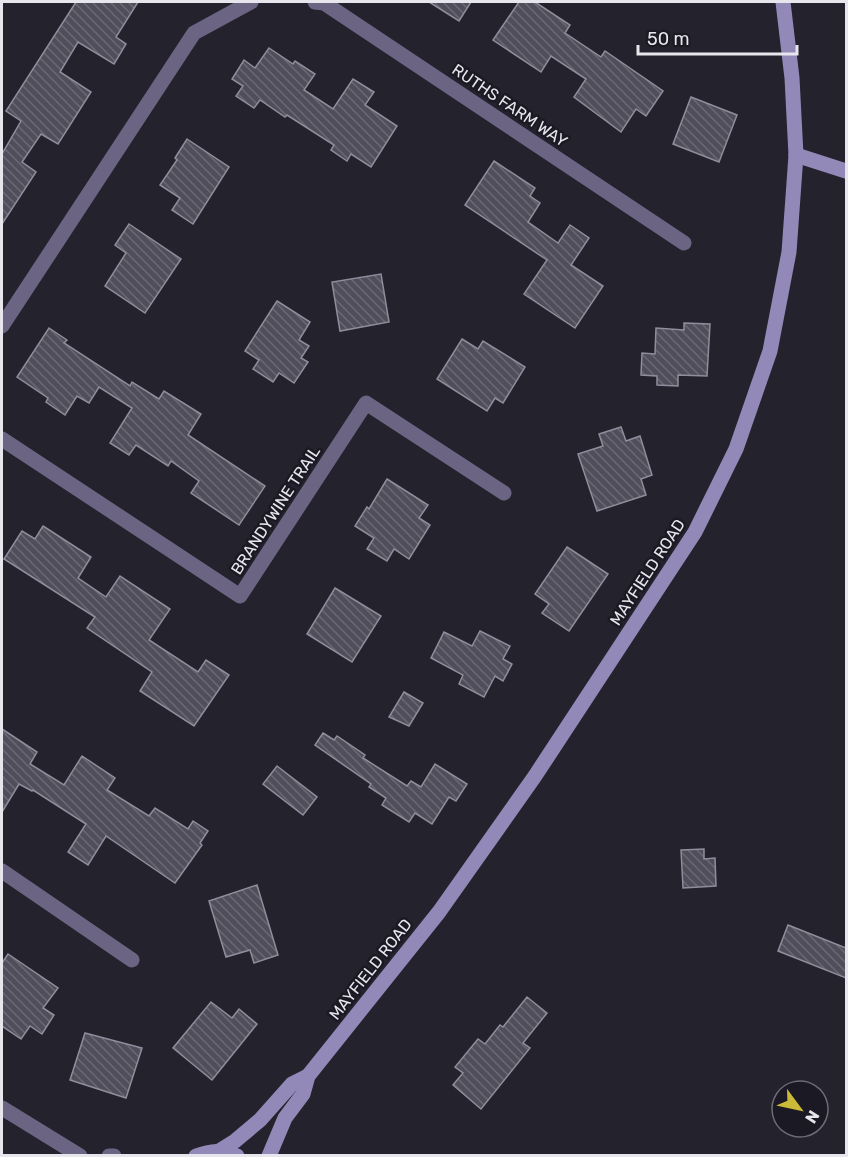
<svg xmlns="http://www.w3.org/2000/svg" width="848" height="1157" font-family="Rubik,sans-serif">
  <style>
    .building { fill: url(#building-back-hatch); stroke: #908e9c; stroke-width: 1.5 }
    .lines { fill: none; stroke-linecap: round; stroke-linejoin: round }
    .street { stroke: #6b6583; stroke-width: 15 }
    .secondary { stroke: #9389b9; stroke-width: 15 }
    .labels { text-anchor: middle; stroke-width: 5; stroke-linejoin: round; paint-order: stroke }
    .street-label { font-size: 16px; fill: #e7e6ed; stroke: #1b1924 }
  </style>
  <defs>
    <pattern id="building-back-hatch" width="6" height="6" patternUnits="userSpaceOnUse" patternTransform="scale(1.5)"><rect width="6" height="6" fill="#504e5b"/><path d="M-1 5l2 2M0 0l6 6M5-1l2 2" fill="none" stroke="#696873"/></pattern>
  </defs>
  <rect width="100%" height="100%" fill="#24222d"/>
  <!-- building -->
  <g class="building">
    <path d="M76,2h62l-22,35 10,7 -12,20 -36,-22 -18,30 31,20 -33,52 -17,-10 -19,28 14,10 -34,52v-70l19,-33 -15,-10z"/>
    <path d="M429,2h42l-12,19z"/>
    <path d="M519,2h16l35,23 -5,8 36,24 4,-6 58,40 -17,25 -10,-7 -15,23 -47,-35 12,-18 -35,-23 -10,16 -48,-32z"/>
    <path d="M269,48l24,16 2,-3 20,13 -11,16 29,19 20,-30 21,13 -9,13 32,21 -26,41 -20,-13 -4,7 -16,-11 3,-5 -47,-30 -2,2 -25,-17 -6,8 -18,-12 7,-10 -11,-7 12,-19 11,8z"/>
    <path d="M691,97l46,18 -18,47 -46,-18z"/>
    <path d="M187,139l42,28 -36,57 -21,-14 8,-12 -20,-13 17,-25 -2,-2z"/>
    <path d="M494,161l41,27 -5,8 10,7 -12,19 30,21 12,-18 19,13 -18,27 32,21 -28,42 -51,-34 23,-34 -82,-55z"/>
    <path d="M129,224l52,35 -36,54 -40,-27 21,-33 -11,-8z"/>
    <path d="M381,274l8,48 -49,9 -8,-49z"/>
    <path d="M277,301l33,21 -11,18 10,6 -8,12 7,4 -14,21 -15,-10 -6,9 -20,-13 6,-9 -14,-9z"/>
    <path d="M684,323l26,1 -3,52 -29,-1v11l-21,-1v-9l-16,-1 1,-22 13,1 1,-26 28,2z"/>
    <path d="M49,328l18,12 -3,3 66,43 2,-4 27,17 5,-8 37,23 -13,21 77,51 -26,39 -48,-32 8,-12 -28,-20 -3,5 -32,-21 -7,10 -19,-12 22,-35 -33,-21 -10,16 -12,-7 -12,19 -19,-13 2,-4 -31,-21z"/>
    <path d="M462,339l16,10 5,-8 42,26 -22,36 -8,-5 -8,13 -50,-32z"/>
    <path d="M621,427l5,14 14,-5 12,39 -11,4 5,16 -49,16 -19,-57 25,-8 -4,-12z"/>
    <path d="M387,479l41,26 -9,13 11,7 -21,34 -15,-10 -7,12 -20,-12 7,-11 -19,-12 12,-19 2,2z"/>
    <path d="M43,526l48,31 -13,21 28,19 14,-21 50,33 -21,31 49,32 8,-12 23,15 -35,51 -54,-35 12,-19 -65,-44 8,-11 -91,-58 18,-28 13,8z"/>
    <path d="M567,547l41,27 -39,57 -27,-18 7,-9 -14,-10z"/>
    <path d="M335,588l46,28 -29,46 -45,-28z"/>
    <path d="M480,631l30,15 -7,13 9,5 -9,17 -8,-5 -11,21 -25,-13 4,-9 -32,-17 13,-26 28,14z"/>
    <path d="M404,692l19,11 -14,23 -20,-9z"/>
    <path d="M2,729l35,23 -7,12 34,21 18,-29 33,22 -8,12 42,26 6,-8 33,21 5,-8 15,10 -8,12 2,2 -27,38 -69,-47 -18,29 -20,-13 18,-28 -53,-34 -1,1 -13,-7 -17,28z"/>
    <path d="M323,733l11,7 3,-4 28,19 -2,3 44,28 4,-5 10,6 14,-23 32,20 -11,17 -7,-4 -17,27 -17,-11 -6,9 -27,-17 4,-7 -17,-11 2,-3 -56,-39z"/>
    <path d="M277,766l40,31 -14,18 -40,-31z"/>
    <path d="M704,849v10l11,-1 1,28 -33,2 -2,-38z"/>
    <path d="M257,885l21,70 -24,8 -4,-13 -24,7 -17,-56z"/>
    <path d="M788,925l58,23v30l-68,-27z"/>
    <path d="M8,954l50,34 -15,20 11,7 -12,19 -12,-8 -9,13 -19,-13v-63z"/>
    <path d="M527,997l20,16 -24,30 7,5 -49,61 -28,-24 10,-12 -8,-6 23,-28 7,5 15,-19 3,2z"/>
    <path d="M211,1002l21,16 7,-9 18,15 -45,56 -39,-32z"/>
    <path d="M85,1033l57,15 -16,50 -56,-18z"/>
  </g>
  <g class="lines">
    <!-- street -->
    <g class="street">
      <path d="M315,2l9,1 360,240"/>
      <path d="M2,326l192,-293 57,-31"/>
      <path d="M2,439l238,157 126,-193 138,90"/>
      <path d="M2,871l130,89"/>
      <path d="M2,1108l78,48"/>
      <path d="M109,1156h5"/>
    </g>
    <!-- secondary -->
    <g class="secondary">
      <path d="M796,155l50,16"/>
      <path d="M219,1151l16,-10 25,-21 32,-36 16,-8"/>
      <path d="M196,1156c14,-5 27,-7 41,0"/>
      <path d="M269,1156l16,-38 18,-24 5,-18 131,-164 96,-136 160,-244 41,-83 34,-98 19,-99 7,-97 -4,-77 -9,-76"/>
    </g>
  </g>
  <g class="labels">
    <!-- street labels -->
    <g class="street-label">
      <text transform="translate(510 105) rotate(34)" y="6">RUTHS FARM WAY</text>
      <text transform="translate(275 510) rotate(-57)" y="6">BRANDYWINE TRAIL</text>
      <text transform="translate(647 572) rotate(-57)" y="6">MAYFIELD ROAD</text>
      <text transform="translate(370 969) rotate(-52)" y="6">MAYFIELD ROAD</text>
    </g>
  </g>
  <!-- border -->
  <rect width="848" height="1157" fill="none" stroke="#e7e6ed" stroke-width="6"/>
  <!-- north arrow -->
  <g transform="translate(800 1109) rotate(123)"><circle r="28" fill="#1b1924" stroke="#6d6b74" stroke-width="1.5"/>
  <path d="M0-4.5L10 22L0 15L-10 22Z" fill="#cbb939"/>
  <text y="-9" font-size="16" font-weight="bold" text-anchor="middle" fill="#e7e6ed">N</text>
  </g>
  <!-- scale -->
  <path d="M638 45v9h159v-9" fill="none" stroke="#e7e6ed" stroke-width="3"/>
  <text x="647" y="45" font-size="18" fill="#e7e6ed" stroke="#1b1924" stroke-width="4.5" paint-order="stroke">50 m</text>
</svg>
